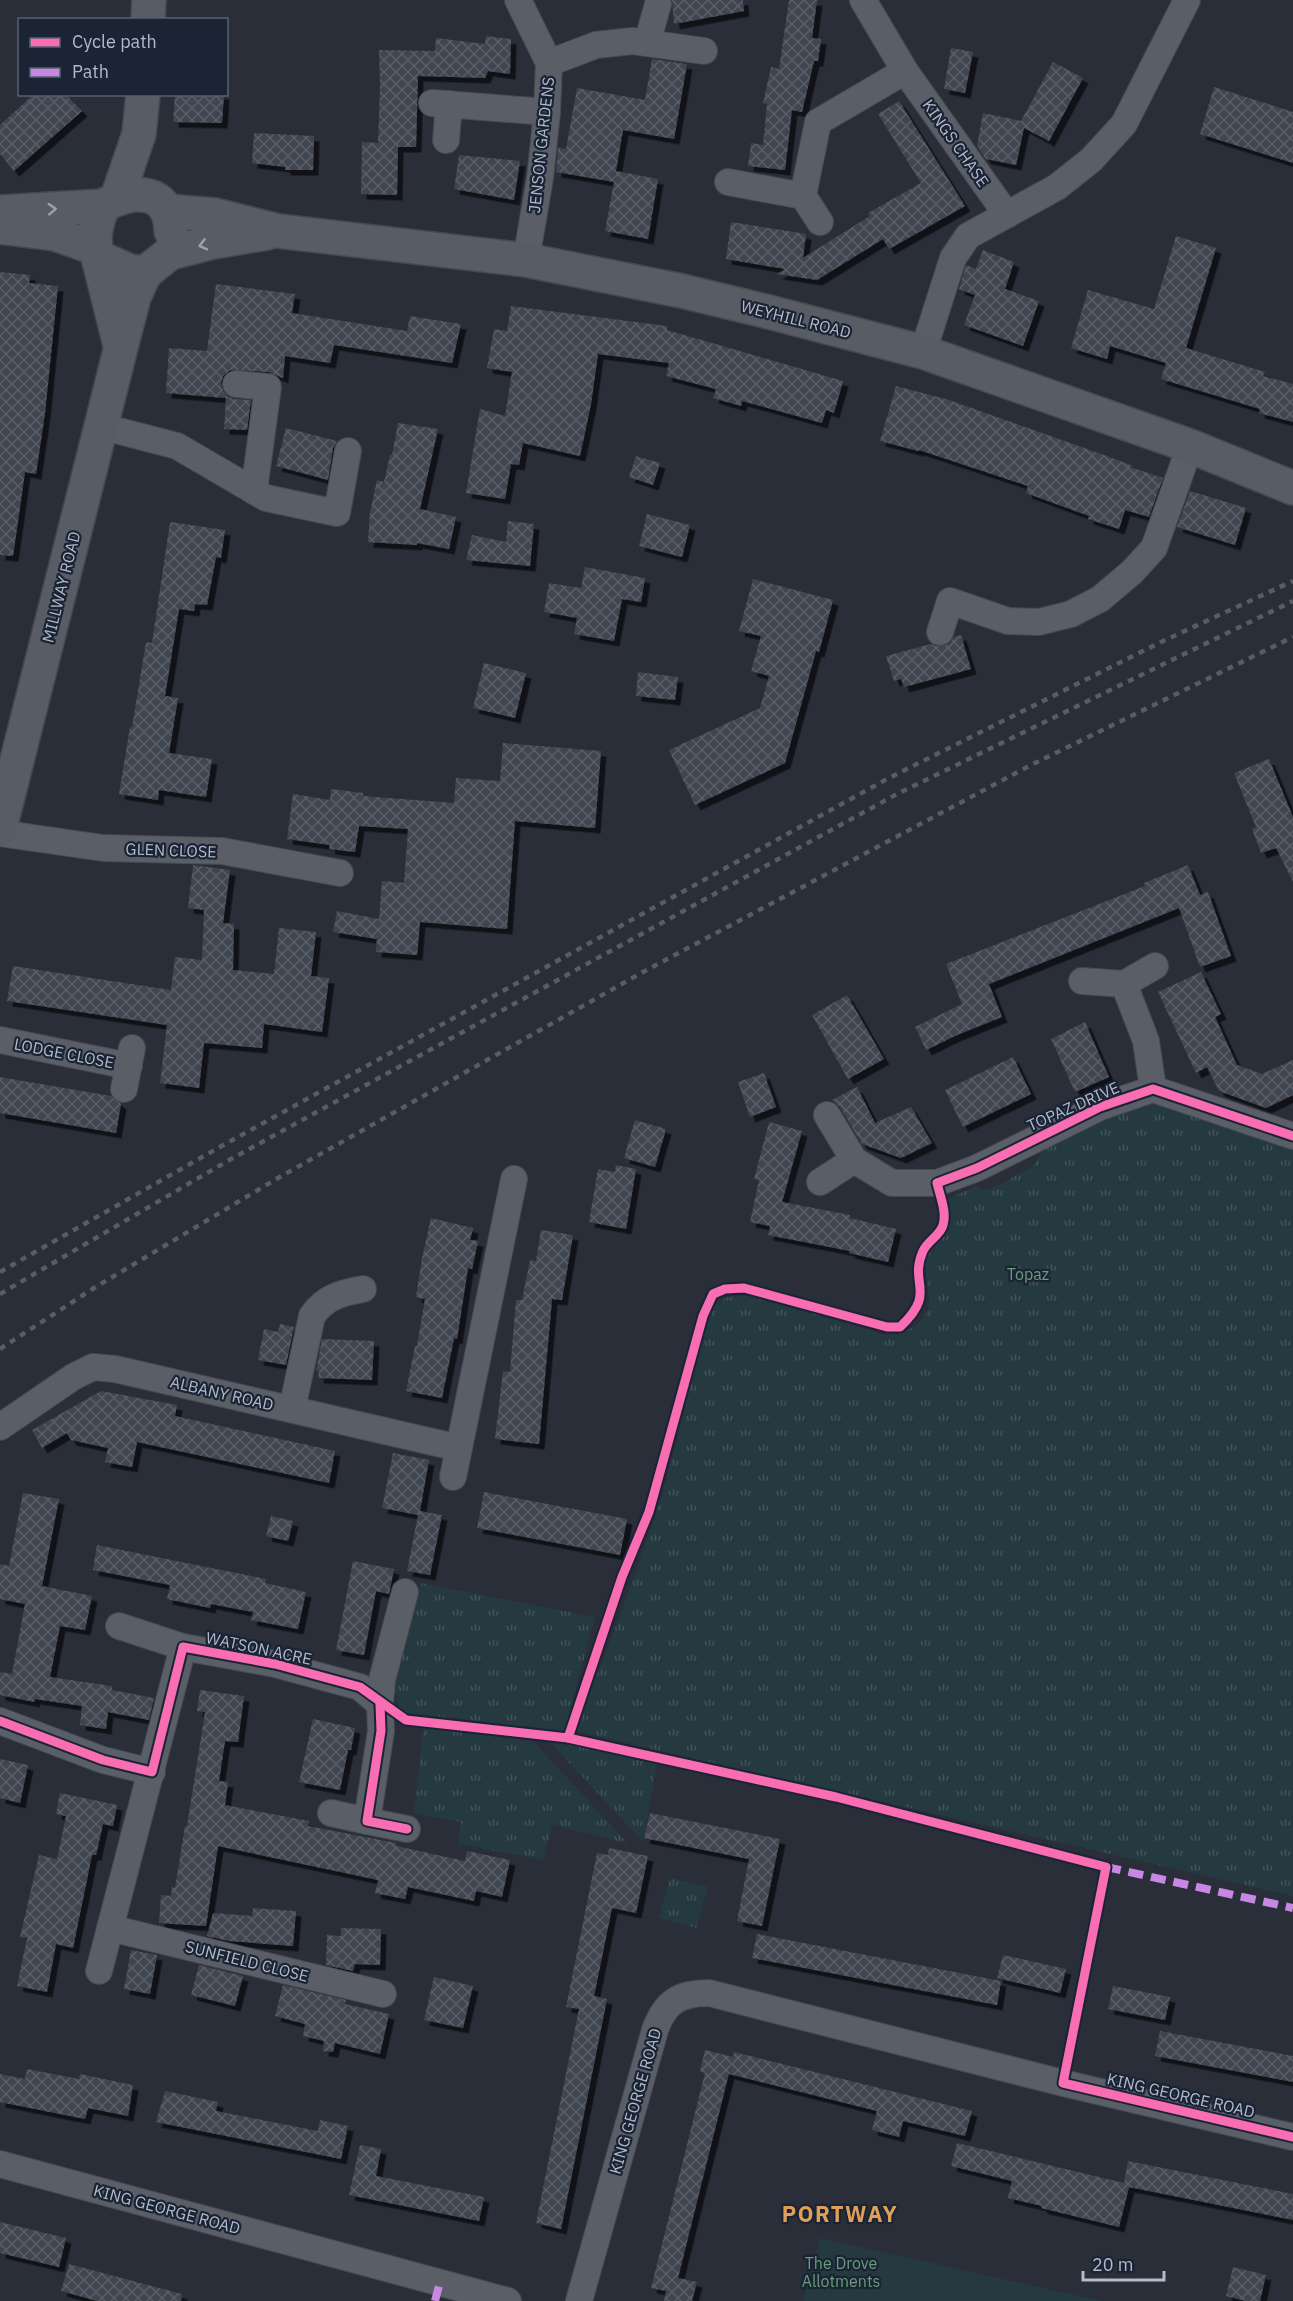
<svg xmlns="http://www.w3.org/2000/svg" width="1293" height="2301" font-family="'IBM Plex Sans',sans-serif">
  <style>
    .grass { fill: url(#grass-tufts) }
    .garden { fill: #253940 }
    .building { fill: url(#building-cross-hatch); filter: url(#shadow) }
    .lines { fill: none; stroke-linecap: round; stroke-linejoin: round }
    .street-casing { stroke: #454a52; stroke-width: 28 }
    .secondary-casing { stroke: #454a52; stroke-width: 36 }
    .street { stroke: #595e67; stroke-width: 26 }
    .secondary { stroke: #585c65; stroke-width: 33 }
    .rail { stroke: #585c64; stroke-width: 4.5; stroke-dasharray: 6 6; stroke-linecap: butt }
    .quiet { stroke: #c787e3; stroke-width: 8; stroke-dasharray: 15 8; stroke-linecap: butt }
    .cycleway-casing { stroke: #1b2435; stroke-width: 13 }
    .cycleway { stroke: #f96db3; stroke-width: 9 }
    .oneway { stroke: #9ca2b2 }
    .labels { text-anchor: middle; stroke-width: 4.5; stroke-linejoin: round; paint-order: stroke }
    .street-label { font-size: 16px; fill: #b2bacb; stroke: #1b2435 }
    .park-label { font-size: 16px; fill: #679e78; stroke: #1b2435 }
    .district-label { font-size: 22px; font-weight: bold; letter-spacing: 1.5px; fill: #e09e58; stroke: #1b2435 }
  </style>
  <defs>
    <pattern id="grass-tufts" width="24" height="20" patternUnits="userSpaceOnUse" patternTransform="scale(1.5)"><rect width="24" height="20" fill="#253940"/><path d="M3 7l-1-3M5 7V3M7 7l1-3M15 17l-1-3M17 17v-4M19 17l1-3" fill="none" stroke="#42545a"/></pattern>
    <pattern id="building-cross-hatch" width="8" height="8" patternUnits="userSpaceOnUse" patternTransform="scale(1.5)"><rect width="8" height="8" fill="#40454f"/><path d="M0 0l8 8M0 8l8-8" fill="none" stroke="#595e67"/></pattern>
    <filter id="shadow"><feDropShadow dx="5.5" dy="5.5" stdDeviation="0" flood-color="#0009"/></filter>
  </defs>
  <rect width="100%" height="100%" fill="#292e39"/>
  <!-- grass -->
  <g class="grass">
    <path d="M1152,1104l23,2 118,40v750l-718,-165c27,-68 53,-136 77,-205 21,-63 35,-129 51,-194l5,-17 7,-12 13,-6 26,-2 131,40c20,1 46,-13 44,-37 -1,-15 -6,-27 -1,-42 3,-9 8,-11 14,-17 12,-12 8,-26 6,-40l28,-13 9,4 8,-2 39,-21 13,-19 -1,-7 93,-35z"/>
    <path d="M421,1583l174,34 -30,114 -166,-19 -2,-15 -6,-10z"/>
    <path d="M423,1728l110,13 95,103 -76,-19 -9,35 -85,-16 3,-22 -47,-9z"/>
    <path d="M550,1742l23,2 84,19 -14,79z"/>
    <path d="M670,1878l38,9 -11,41 -38,-10z"/>
  </g>
  <!-- garden -->
  <path class="garden" d="M820,2238l282,63h-299z"/>
  <!-- building -->
  <g class="building">
    <path d="M672,0h71l1,11 -70,13z"/>
    <path d="M789,0h28l-5,38 9,1 -3,22h-4l-12,51 -10,-2 -7,60 -37,-4 3,-23 12,2 4,-41 -4,-1 8,-36 8,2z"/>
    <path d="M486,36l25,3 -1,35 -22,-3 -3,7 -67,-2 -2,71h-18l-1,48 -36,-1 1,-52 16,1 2,-57 -1,-36 56,1 1,-13 49,6z"/>
    <path d="M951,48l22,4 -8,41 -21,-4z"/>
    <path d="M652,59l35,5 -13,75 -51,-9 -9,52 -58,-10 2,-24 8,1 11,-61 68,12z"/>
    <path d="M1053,62l30,16 -34,63 -25,-13 -8,37 -30,-6 -9,-13 6,-33 38,8z"/>
    <path d="M1214,87l79,25v51l-93,-29z"/>
    <path d="M34,94h31l17,17 -68,60 -14,-17v-29z"/>
    <path d="M175,94h49l-2,29 -49,-1z"/>
    <path d="M899,101l66,105 -76,43 -6,-10 -66,41 -40,-6 8,-5 -59,-10 5,-37 75,12 -3,24 67,-42 -2,-3 53,-30 -43,-69z"/>
    <path d="M254,133l60,3 -1,34h-28v-3l-33,-4z"/>
    <path d="M459,155l61,6 -6,39 -60,-11z"/>
    <path d="M616,171l42,8 -10,60 -43,-8z"/>
    <path d="M1176,236l40,12 -30,100 79,24 -2,4 30,8v38l-34,-9 1,-4 -99,-30 5,-16 -56,-17 -3,13 -36,-11 17,-58 66,19z"/>
    <path d="M983,250l31,12 -9,27 34,12 -16,45 -59,-21 11,-30 -16,-6 7,-24 10,4z"/>
    <path d="M0,272l30,3 -1,8 29,3 -13,127 -9,61 -11,-2 -12,84 -13,-1z"/>
    <path d="M216,284l79,10 -3,19 115,18 3,-15 51,8 -9,39 -118,-18 -4,18 -45,-7 -2,22 -14,-6 -39,-2 -7,6 -2,7 2,8 5,6 6,2 17,1 -4,30 -23,-1 2,-31 -60,-5 3,-45 38,3z"/>
    <path d="M511,306l156,20v4l176,51 -9,32 -8,-3 -4,13 -80,-22 -1,5 -28,-8 3,-9 -50,-13 3,-13 -71,-9 -7,50 -11,52 -57,-13 -4,22 -8,-1 -6,35 -39,-6 14,-84 25,7 7,-44 -25,-4 7,-39 13,2z"/>
    <path d="M896,386l53,14 155,55 27,10 -1,2 33,11 -14,39 -24,-7 -6,19 -31,-10 1,-3 -63,-23 2,-7 -109,-36 -1,1 -38,-10z"/>
    <path d="M398,423l40,6 -18,80 36,8 -7,32 -32,-6v2l-49,-3 2,-30 7,-32 7,2 6,-27h2z"/>
    <path d="M286,428l51,13 -4,7 -5,32 -52,-14z"/>
    <path d="M636,456l24,7 -7,22 -24,-8z"/>
    <path d="M1190,491l56,17 -11,37 -58,-18z"/>
    <path d="M647,514l43,11 -8,32 -43,-11z"/>
    <path d="M508,521l26,3 -4,42 -64,-6 6,-25 34,7z"/>
    <path d="M170,522l55,8 -4,28 -5,-1 -9,48 -12,-1 -1,7 -15,-2 -14,87 13,2 -9,55 43,6 -6,38 -47,-7 -1,10 -39,-6 11,-67h2l14,-85 6,1z"/>
    <path d="M585,567l60,11 -4,24 -19,-3 -8,42 -40,-7 3,-16 -33,-6 5,-29 32,5z"/>
    <path d="M753,579l80,21 -14,52 -3,-1 -31,112 -90,42 -26,-55 91,-42 9,-32 -18,-5 10,-35 -22,-5z"/>
    <path d="M961,635l10,34 -67,18 -3,-8 -7,2 -8,-25 45,-12 5,2h8l6,-3 4,-6z"/>
    <path d="M484,663l42,10 -11,45 -42,-10z"/>
    <path d="M638,672l40,5 -3,23 -39,-4z"/>
    <path d="M503,743l98,8 -6,77 -80,-7 -8,108 -87,-7 -3,33 -41,-3 1,-13 -44,-7 4,-21 42,8 3,-38 22,2 4,-54 -49,-3 -4,26 -26,-3 1,-4 -43,-6 6,-45 37,6 1,-11 32,4v3l91,7 2,-25 44,3z"/>
    <path d="M1269,759l24,58v65l-17,-34 -15,5 -9,-24 4,-2 -22,-54z"/>
    <path d="M193,865l37,5 -7,53 11,1 -1,46 41,4 5,-46 37,4 -5,44 18,2 -7,54 -58,-8 -2,24 -58,-5 -5,45 -39,-5 7,-58 -160,-24 6,-35 158,24 4,-33 27,3 2,-50 -16,-2z"/>
    <path d="M1188,865l12,30 8,-3 23,64 -31,11 -21,-59 -190,76 13,33 -45,18 -31,15 -11,-23 47,-23 -16,-40 199,-78 -1,-3z"/>
    <path d="M1201,972l20,42 -6,3 22,48 25,9 31,-14v35l-27,13 -47,-17 -12,-24 -11,6 -38,-81z"/>
    <path d="M847,995l37,64 -36,20 -36,-64z"/>
    <path d="M1085,1022l24,55 -34,15 -24,-53z"/>
    <path d="M1013,1057l18,37 -68,33 -18,-37z"/>
    <path d="M764,1073l12,34 -26,10 -12,-35z"/>
    <path d="M0,1077l111,19 10,8 -5,29 -116,-20z"/>
    <path d="M857,1087l18,36 36,-16 21,36 -31,15 -39,-14 -22,-37 -8,-7z"/>
    <path d="M635,1120l31,9 -11,38 -31,-9z"/>
    <path d="M769,1122l33,9 -20,71 68,13v3l46,11 -8,33 -39,-9 1,-2 -82,-16 2,-9 -20,-4 9,-42 -5,-1z"/>
    <path d="M616,1165l20,4 -10,60 -37,-7 9,-53 17,3z"/>
    <path d="M431,1218l42,10 -3,12 8,1 -6,28 -4,-1 -11,71 -3,-1 -12,60 -36,-7 9,-45h2l8,-47 -9,-2 6,-39z"/>
    <path d="M541,1230l32,5 -11,65 -10,-1 -13,145 -44,-5 8,-68 7,1 6,-72h6l8,-40 6,1z"/>
    <path d="M280,1324l14,3 -8,38 -28,-5 6,-31 14,3z"/>
    <path d="M322,1339l52,2 -2,39 -54,-2 1,-7h-3z"/>
    <path d="M101,1391l76,14 -2,11 160,35 -6,32 -192,-41 -5,25 -27,-5 3,-14 -37,-8 -4,-7 -25,15 -10,-18z"/>
    <path d="M393,1453l36,7 -9,51 22,4 -12,60 -23,-4 11,-56 -36,-7z"/>
    <path d="M484,1492l143,27 -7,36 -143,-27z"/>
    <path d="M23,1493l36,6 -17,87 50,10 -7,34 -25,-4 -10,51 62,9v4l42,8 -5,22 -41,-8 -2,17 -26,-4 2,-19 -47,-7 -1,3 -34,-7v-23l12,2 13,-70 -25,-5v-35l9,2z"/>
    <path d="M271,1516l22,5 -5,20 -22,-5z"/>
    <path d="M97,1545l169,34 -1,4 41,9 -8,37 -47,-9 2,-8 -42,-8 -1,4 -43,-9 3,-14 -77,-15z"/>
    <path d="M353,1561l41,8 -5,25 -13,-3 -12,64 -28,-5z"/>
    <path d="M200,1690l44,6 -6,46 -13,-1 -6,40 9,1 -3,23 84,16 -1,5 88,17v3l69,15 2,-10 43,9 -8,37 -26,-6 -2,10 -66,-14 -3,12 -30,-6 3,-13 -160,-34 -12,80 -47,-3 2,-28 10,1 1,-9 3,1 10,-62h2l18,-114 -8,-1z"/>
    <path d="M313,1719l42,9 -4,22h-3l-8,40 -41,-8z"/>
    <path d="M0,1759l28,6 -8,38 -20,-5z"/>
    <path d="M60,1793l57,12 -4,21 -10,-2 -7,31h-4l-19,93 -17,-4 -9,48 -30,-6 10,-48 -7,-1 19,-82 18,4 9,-43 -10,-2z"/>
    <path d="M650,1813l130,26 -18,87 -25,-5 12,-62 -105,-21z"/>
    <path d="M609,1848l39,8 -12,57 -24,-5 -18,88 13,3 -46,230 -25,-6 43,-214 -13,-2 31,-154 11,2z"/>
    <path d="M253,1908l43,3 -3,35 -64,-5 -22,-5 6,-23 39,3z"/>
    <path d="M341,1928l40,1 -1,36 -25,-1 -2,7 -27,-6 1,-30 14,1z"/>
    <path d="M757,1934l244,47 -4,24 -245,-47z"/>
    <path d="M131,1950l26,5 -7,39 -26,-5z"/>
    <path d="M1003,1955l63,14 -6,24 -63,-15z"/>
    <path d="M199,1965l44,11 -8,30 -44,-11z"/>
    <path d="M434,1977l39,9 -10,42 -39,-8z"/>
    <path d="M283,1985l63,15 -1,4 44,10 -9,40 -45,-11 -2,9 -10,-1 1,-10 -21,-5 2,-12 -30,-8z"/>
    <path d="M1113,1986l57,11 -5,23 -57,-11z"/>
    <path d="M1160,2031l133,25v26l-138,-26z"/>
    <path d="M705,2050l28,7 -55,221 19,4 -5,19h-28l2,-10 -15,-3 54,-215 -5,-2z"/>
    <path d="M734,2052l238,59 -7,25 -62,-15 -4,16 -27,-7 5,-19 -148,-37z"/>
    <path d="M27,2069l52,10 1,-5 53,11 -5,31 -40,-8 -3,11 -85,-17v-28l25,5z"/>
    <path d="M165,2091l53,11 -2,9 102,20 2,-11 28,6 -7,33 -185,-37z"/>
    <path d="M957,2143l167,40 4,-22 165,33v26l-164,-33 -10,40 -78,-19 1,-2 -34,-8 4,-17 -61,-15z"/>
    <path d="M360,2145l21,4 -5,27 108,21 -5,24 -130,-26z"/>
    <path d="M0,2222l66,16 -7,29 -59,-14z"/>
    <path d="M69,2264l113,30 -1,7h-84l-36,-10z"/>
    <path d="M1233,2267l33,8 -6,26h-14l-20,-5z"/>
  </g>
  <g class="lines">
    <!-- street casing -->
    <g class="street-casing">
      <g id="street">
        <path d="M518,0l31,63 -2,49 -7,66 -14,82"/>
        <path d="M863,0l42,71 102,144"/>
        <path d="M647,43l11,-39"/>
        <path d="M549,63l47,-18 36,-4 72,10"/>
        <path d="M432,103l115,9"/>
        <path d="M446,140l3,-36"/>
        <path d="M728,182l75,14 15,-74 87,-51"/>
        <path d="M803,196l17,26"/>
        <path d="M923,352l30,-94 15,-22 89,-49 34,-27 33,-36 63,-124"/>
        <path d="M236,384l32,3 -14,104"/>
        <path d="M100,426l77,20 89,52 71,15 11,-62"/>
        <path d="M940,632l10,-31 58,20 31,1 32,-8 29,-15 32,-27 22,-24 36,-102"/>
        <path d="M0,833l103,15 119,3 118,22"/>
        <path d="M1082,981l42,3"/>
        <path d="M0,1040l129,26"/>
        <path d="M124,1089l8,-41"/>
        <path d="M1153,1089l-7,-48 -22,-57 31,-18"/>
        <path d="M827,1115l27,45 38,23h45l40,-15 123,-61 53,-18 140,47"/>
        <path d="M820,1182l34,-22"/>
        <path d="M292,1409l20,-93c13,-19 29,-23 51,-27"/>
        <path d="M0,1427l73,-50 20,-10 22,2 344,79 55,-269"/>
        <path d="M453,1477l6,-29"/>
        <path d="M405,1592l-23,88 -2,24 1,27 -14,90 40,8"/>
        <path d="M119,1626l64,21"/>
        <path d="M0,1721l103,39 49,12"/>
        <path d="M331,1813l36,8"/>
        <path d="M110,1928l273,66"/>
        <path d="M99,1971l84,-324 92,17 85,23 20,17"/>
        <path d="M0,2164l508,137"/>
        <path d="M579,2301l76,-271c10,-28 24,-37 54,-37l354,90 230,54"/>
      </g>
    </g>
    <!-- secondary casing -->
    <g class="secondary-casing">
      <g id="secondary">
        <path d="M148,20l1,-20"/>
        <path d="M117,198l22,-64 4,-40"/>
        <path d="M103,206c-7,18 -11,32 -5,51l32,14 15,2 25,-20 43,-11 54,-9"/>
        <path d="M167,211l48,4 63,16 248,29 156,31 83,20 158,41 267,94 103,42"/>
        <path d="M0,212l103,-6c29,-17 67,-19 68,25"/>
        <path d="M0,227l55,7 40,14"/>
        <path d="M98,257l22,88"/>
        <path d="M0,828l121,-481 13,-50 11,-24"/>
      </g>
    </g>
    <!-- street -->
    <use href="#street" class="street"/>
    <!-- secondary -->
    <use href="#secondary" class="secondary"/>
    <!-- rail -->
    <g class="rail">
      <path d="M0,1272l218,-124 669,-369 274,-137 132,-61"/>
      <path d="M0,1294l231,-135 666,-365 396,-193"/>
      <path d="M0,1349l94,-61 184,-110 365,-206 388,-207 262,-128"/>
    </g>
    <!-- quiet -->
    <g class="quiet">
      <path d="M1106,1867l187,41"/>
      <path d="M435,2301l5,-19"/>
    </g>
    <!-- cycleway casing -->
    <g class="cycleway-casing">
      <g id="cycleway">
        <path d="M380,1704l1,27 -14,90 40,8"/>
        <path d="M0,1721l103,39 49,12 31,-125 92,17 85,23 46,33 162,18 54,-161 27,-65 54,-196 10,-22 12,-5 19,-1 143,39h13c38,-36 8,-42 23,-76 5,-11 17,-15 20,-26 4,-13 -3,-29 -6,-42l40,-15 123,-61 53,-18 140,47"/>
        <path d="M568,1738l268,59 270,70 -43,216 230,54"/>
      </g>
    </g>
    <!-- cycleway -->
    <use href="#cycleway" class="cycleway"/>
  </g>
  <!-- one-way arrows -->
  <defs><path id="oneway-chevron" d="M-2-3.5L2.5 0L-2 3.5" fill="none" stroke-width="1.6" stroke-linecap="round" stroke-linejoin="round" transform="scale(1.5)"/></defs>
  <g class="oneway">
    <use href="#oneway-chevron" transform="translate(52 209) rotate(-3)"/>
    <use href="#oneway-chevron" transform="translate(203 245) rotate(166)"/>
  </g>
  <g class="labels">
    <!-- street labels -->
    <g class="street-label">
      <text transform="translate(956 143) rotate(55)" y="6">KINGS CHASE</text>
      <text transform="translate(541 145) rotate(-84)" y="6">JENSON GARDENS</text>
      <text transform="translate(796 319) rotate(14)" y="6">WEYHILL ROAD</text>
      <text transform="translate(61 587) rotate(-76)" y="6">MILLWAY ROAD</text>
      <text transform="translate(171 850) rotate(2)" y="6">GLEN CLOSE</text>
      <text transform="translate(64 1053) rotate(11)" y="6">LODGE CLOSE</text>
      <text transform="translate(1073 1106) rotate(-24)" y="6">TOPAZ DRIVE</text>
      <text transform="translate(222 1393) rotate(13)" y="6">ALBANY ROAD</text>
      <text transform="translate(259 1648) rotate(12)" y="6">WATSON ACRE</text>
      <text transform="translate(247 1961) rotate(14)" y="6">SUNFIELD CLOSE</text>
      <text transform="translate(1181 2095) rotate(13)" y="6">KING GEORGE ROAD</text>
      <text transform="translate(635 2101) rotate(-74)" y="6">KING GEORGE ROAD</text>
      <text transform="translate(167 2209) rotate(15)" y="6">KING GEORGE ROAD</text>
    </g>
    <!-- park labels -->
    <g class="park-label">
      <text x="1028" y="1280">Topaz</text>
      <text x="841" y="2269">The Drove<tspan x="841" dy="18">Allotments</tspan></text>
    </g>
    <!-- district labels -->
    <g class="district-label">
      <text x="840" y="2222">PORTWAY</text>
    </g>
  </g>
  <!-- legend -->
  <rect x="18" y="18" width="210" height="78" fill="#1b2435" stroke="#576071" stroke-width="1.5"/>
  <rect x="30" y="38" width="30" height="9" fill="#f96db3" stroke="#576071" stroke-width="1.5"/>
  <text x="72" y="48" font-size="18" fill="#b2bacb">Cycle path</text>
  <rect x="30" y="68" width="30" height="9" fill="#c787e3" stroke="#576071" stroke-width="1.5"/>
  <text x="72" y="78" font-size="18" fill="#b2bacb">Path</text>
  <!-- scale -->
  <path d="M1083 2271v9h81v-9" fill="none" stroke="#b2bacb" stroke-width="3"/>
  <text x="1092" y="2271" font-size="18" fill="#b2bacb" stroke="#1b2435" stroke-width="4.5" paint-order="stroke">20 m</text>
</svg>
